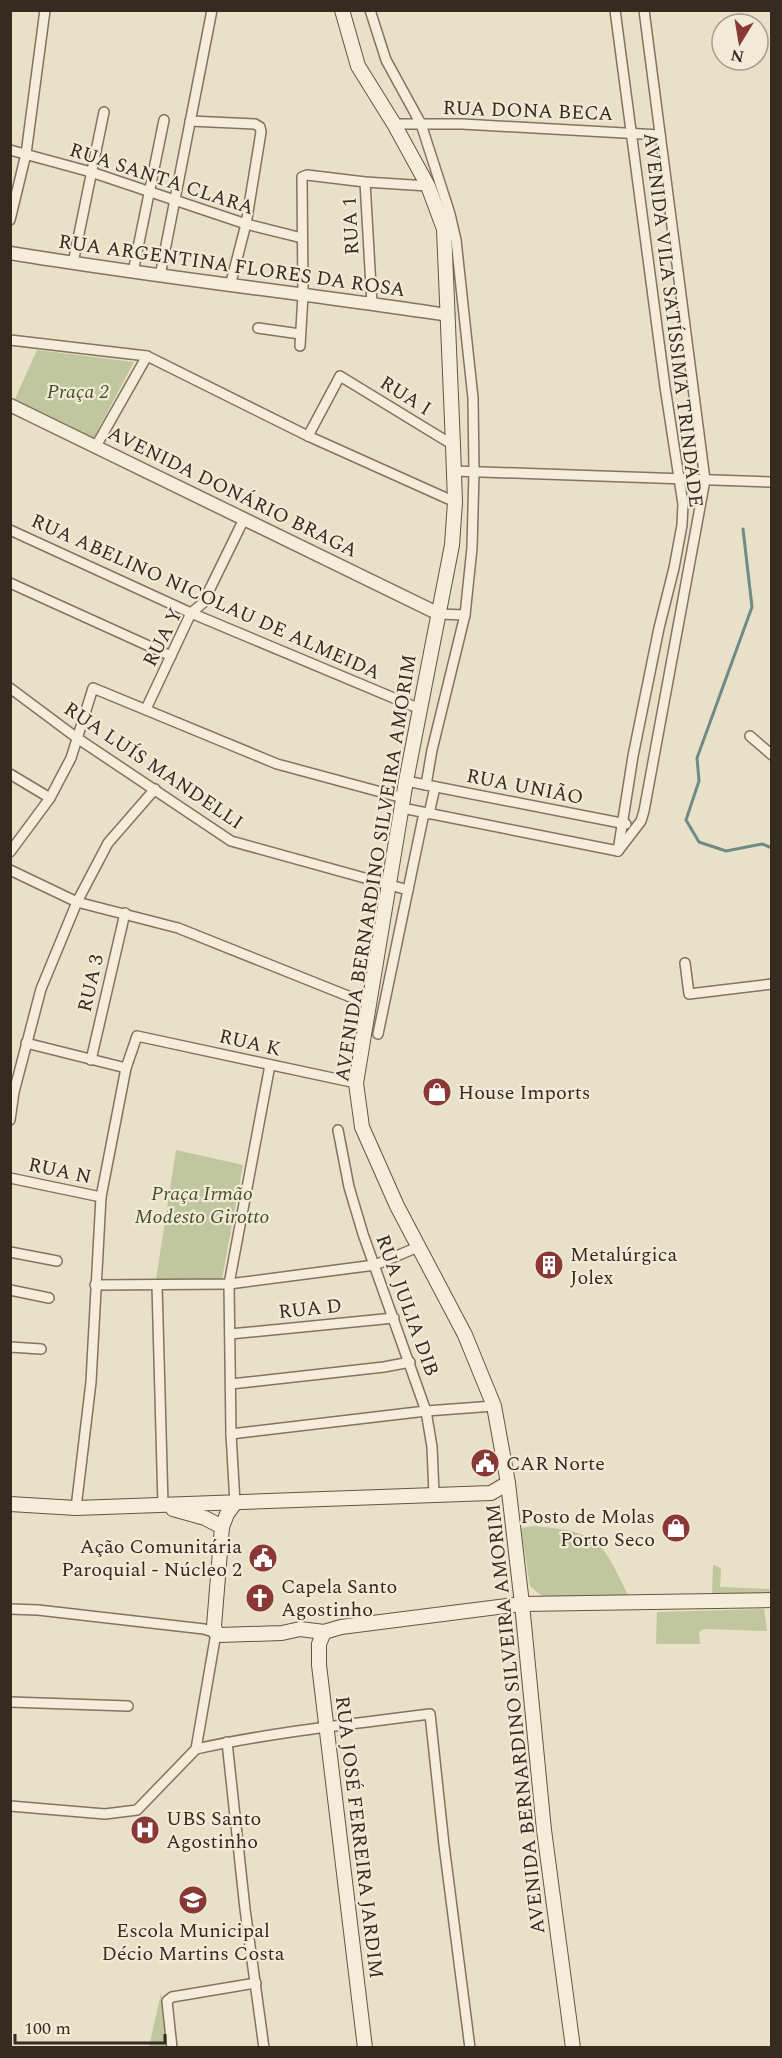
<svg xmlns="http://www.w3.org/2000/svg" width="782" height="2058" font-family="Spectral,serif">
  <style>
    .green { fill: #c0c69d }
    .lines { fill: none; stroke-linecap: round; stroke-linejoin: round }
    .stream { stroke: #708b85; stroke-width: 3 }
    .minor-casing { stroke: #83735f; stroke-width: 12 }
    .tertiary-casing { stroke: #83735f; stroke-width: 15 }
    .secondary-casing { stroke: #655442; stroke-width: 16 }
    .minor { stroke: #f5edda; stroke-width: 9 }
    .tertiary { stroke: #f5edda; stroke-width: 12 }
    .secondary { stroke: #f5edda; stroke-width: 14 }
    .labels { text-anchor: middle; stroke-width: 4.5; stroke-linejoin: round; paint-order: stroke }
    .street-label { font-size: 20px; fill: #352b21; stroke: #f1ead6 }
    .park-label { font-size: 20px; font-style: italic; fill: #444f2a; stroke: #f1ead6 }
    .poi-label { font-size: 20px; fill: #352b21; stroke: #f1ead6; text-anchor: start }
  </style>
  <rect width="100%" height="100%" fill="#e9e0c8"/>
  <!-- green -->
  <g class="green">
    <path d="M37,350l97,12 -41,77 -79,-38z"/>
    <path d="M176,1150l67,15 -21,114h-66z"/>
    <path d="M534,1526c65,6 67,13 94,69l-77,3 -9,-2 -12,-10 -9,-58z"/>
    <path d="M713,1565l8,3 -1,19 51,2v7h-59z"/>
    <path d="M764,1609l3,22 -63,-2 -5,3 1,12h-44l1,-32z"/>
    <path d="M161,1993l5,54h-17z"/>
  </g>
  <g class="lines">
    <!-- stream -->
    <path class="stream" d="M743,529l9,78 -55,151 2,23 -13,39 13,22 27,9 36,-7 10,4"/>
    <!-- minor casing -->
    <g class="minor-casing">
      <g id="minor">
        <path d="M370,10l16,50 35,64 29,90 6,26 17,158 1,74 -2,76 -7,67 -33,135 -6,35"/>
        <path d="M615,10l50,377 18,117 -1,21 -8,43 -15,60 -26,128 -15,95"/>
        <path d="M190,121l65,3 5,3 1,5 -15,92 -16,62"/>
        <path d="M394,124h68l198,11"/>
        <path d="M10,150l81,22 155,52 56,14"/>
        <path d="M365,182l7,122"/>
        <path d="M10,220l16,-66 19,-144"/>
        <path d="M73,263l31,-151"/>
        <path d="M133,272l31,-152"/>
        <path d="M160,276l52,-266"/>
        <path d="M258,328l42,6"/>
        <path d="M10,340l137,16 161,80 147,66"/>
        <path d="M300,346l3,-51 -1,-118 5,-2 58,7 63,4"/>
        <path d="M308,436l32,-60 113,69"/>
        <path d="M96,446l51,-90"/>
        <path d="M454,471l318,11"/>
        <path d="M10,530l181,83 229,96"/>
        <path d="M10,583l161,73"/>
        <path d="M439,614l26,1"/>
        <path d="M10,688l67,50 154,103 177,49"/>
        <path d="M146,709l45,-96 12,-10 41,-84"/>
        <path d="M750,736l22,19"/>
        <path d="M10,774l40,24"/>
        <path d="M406,781l220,43"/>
        <path d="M402,808l216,43"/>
        <path d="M429,814l6,-27"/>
        <path d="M618,851l23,-30 3,-10 61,-331 -61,-470"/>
        <path d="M10,852l40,-54 21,-40 22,-70 184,76 126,34"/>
        <path d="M10,870l67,32 101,26 190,76"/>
        <path d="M685,963l4,31 83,-10"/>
        <path d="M378,1034l46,-221"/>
        <path d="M26,1043l100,25"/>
        <path d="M91,1060l34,-147"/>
        <path d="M10,1120l4,-28 27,-103 36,-87 31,-59 47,-54"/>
        <path d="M338,1130l11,57 14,47 63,177 6,36 2,47"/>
        <path d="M10,1178l91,19"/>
        <path d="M10,1252l47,9"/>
        <path d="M95,1285l134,-1 146,-19 43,-18"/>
        <path d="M157,1285l6,220"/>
        <path d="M10,1290l39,8"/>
        <path d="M230,1334l164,-16"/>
        <path d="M10,1347l31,2"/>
        <path d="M231,1384l153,-17 26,-5"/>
        <path d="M231,1434l195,-23 68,-5"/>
        <path d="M235,1503l-4,-69 -2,-150 41,-219"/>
        <path d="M76,1508l15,-126 10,-185 25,-129 11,-32 219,47"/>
        <path d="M10,1609l28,1 166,19 12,4 -20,116 -59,61 -32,4 -95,-8"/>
        <path d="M10,1702l118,4"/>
        <path d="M227,1742l18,167 19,139"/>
        <path d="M196,1749c77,-17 156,-25 234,-35l14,131 26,203"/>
        <path d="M172,2048l-5,-47 5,-4 84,-14"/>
      </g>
    </g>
    <!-- tertiary casing -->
    <g class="tertiary-casing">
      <g id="tertiary">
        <path d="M10,253c146,24 292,40 438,62"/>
        <path d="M10,405l429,209"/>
      </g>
    </g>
    <!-- secondary casing -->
    <g class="secondary-casing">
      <g id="secondary">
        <path d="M342,10l16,56 36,58 34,62 16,43 9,216 2,57 -3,43 -46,236 -50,302 6,44 35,79 68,129 29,71 14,77 14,121 22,226 29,218"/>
        <path d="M235,1503l-8,11 -5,13 -8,99 2,7 4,2 62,-2 18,-4 24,3 17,-5 181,-23 250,-4"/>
        <path d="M10,1504l66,4 415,-15 17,-10"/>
        <path d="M173,1509l32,9 17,9"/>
        <path d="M324,1632l-5,12v21l46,383"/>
      </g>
    </g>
    <!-- minor -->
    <use href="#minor" class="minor"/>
    <!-- tertiary -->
    <use href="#tertiary" class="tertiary"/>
    <!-- secondary -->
    <use href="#secondary" class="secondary"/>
  </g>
  <!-- icons -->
  <defs>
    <g id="shop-disc" transform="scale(1.5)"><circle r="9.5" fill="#8a3836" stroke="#f1ead6"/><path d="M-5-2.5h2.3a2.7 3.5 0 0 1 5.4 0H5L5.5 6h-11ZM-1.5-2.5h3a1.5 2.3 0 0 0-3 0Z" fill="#fff"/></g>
    <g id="building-disc" transform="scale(1.5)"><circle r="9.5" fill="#8a3836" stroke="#f1ead6"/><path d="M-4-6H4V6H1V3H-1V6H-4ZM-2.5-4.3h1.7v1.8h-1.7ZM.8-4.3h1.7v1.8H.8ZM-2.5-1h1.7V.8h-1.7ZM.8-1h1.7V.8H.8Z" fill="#fff"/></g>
    <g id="civic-disc" transform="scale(1.5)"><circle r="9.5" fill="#8a3836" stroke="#f1ead6"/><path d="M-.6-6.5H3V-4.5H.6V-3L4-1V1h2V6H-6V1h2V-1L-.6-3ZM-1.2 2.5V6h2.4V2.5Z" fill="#fff"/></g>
    <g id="church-disc" transform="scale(1.5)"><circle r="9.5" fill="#8a3836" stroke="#f1ead6"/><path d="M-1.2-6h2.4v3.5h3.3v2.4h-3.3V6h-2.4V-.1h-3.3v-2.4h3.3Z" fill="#fff"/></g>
    <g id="hospital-disc" transform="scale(1.5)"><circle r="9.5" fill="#8a3836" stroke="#f1ead6"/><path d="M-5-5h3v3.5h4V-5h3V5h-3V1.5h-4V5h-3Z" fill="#fff"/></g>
    <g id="school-disc" transform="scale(1.5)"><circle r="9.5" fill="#8a3836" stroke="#f1ead6"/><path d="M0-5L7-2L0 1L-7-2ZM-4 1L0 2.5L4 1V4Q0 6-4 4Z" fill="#fff"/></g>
  </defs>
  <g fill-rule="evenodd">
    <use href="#shop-disc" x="437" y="1092"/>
    <use href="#building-disc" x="549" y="1265"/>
    <use href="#civic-disc" x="485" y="1463"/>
    <use href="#shop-disc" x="676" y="1528"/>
    <use href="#civic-disc" x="263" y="1558"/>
    <use href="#church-disc" x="260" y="1598"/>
    <use href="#hospital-disc" x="145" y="1830"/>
    <use href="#school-disc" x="193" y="1900"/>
  </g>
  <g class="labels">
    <!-- street labels -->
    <g class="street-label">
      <text transform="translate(528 110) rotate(2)" y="7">RUA DONA BECA</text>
      <text transform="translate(162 178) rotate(18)" y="7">RUA SANTA CLARA</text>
      <text transform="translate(350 226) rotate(-93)" y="7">RUA 1</text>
      <text transform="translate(232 265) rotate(8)" y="7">RUA ARGENTINA FLORES DA ROSA</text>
      <text transform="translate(674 320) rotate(83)" y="7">AVENIDA VILA SATÍSSIMA TRINDADE</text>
      <text transform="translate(406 395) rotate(32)" y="7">RUA I</text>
      <text transform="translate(233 491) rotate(26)" y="7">AVENIDA DONÁRIO BRAGA</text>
      <text transform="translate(206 596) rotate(24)" y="7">RUA ABELINO NICOLAU DE ALMEIDA</text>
      <text transform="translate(162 637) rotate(-63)" y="7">RUA Y</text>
      <text transform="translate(154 765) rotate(34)" y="7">RUA LUÍS MANDELLI</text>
      <text transform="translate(525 786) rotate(11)" y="7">RUA UNIÃO</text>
      <text transform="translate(375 868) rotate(-81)" y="7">AVENIDA BERNARDINO SILVEIRA AMORIM</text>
      <text transform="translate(90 983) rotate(-77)" y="7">RUA 3</text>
      <text transform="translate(250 1042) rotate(13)" y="7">RUA K</text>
      <text transform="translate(60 1170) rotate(12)" y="7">RUA N</text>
      <text transform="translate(408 1305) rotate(70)" y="7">RUA JULIA DIB</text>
      <text transform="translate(310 1308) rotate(-6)" y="7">RUA D</text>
      <text transform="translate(515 1719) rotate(-96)" y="7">AVENIDA BERNARDINO SILVEIRA AMORIM</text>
      <text transform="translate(360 1837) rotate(83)" y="7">RUA JOSÉ FERREIRA JARDIM</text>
    </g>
    <!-- park labels -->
    <g class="park-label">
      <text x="78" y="398">Praça 2</text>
      <text x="202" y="1200">Praça Irmão<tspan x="202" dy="23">Modesto Girotto</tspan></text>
    </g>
    <!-- poi labels -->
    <g class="poi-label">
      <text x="458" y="1099">House Imports</text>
      <text x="570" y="1261">Metalúrgica<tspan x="570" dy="23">Jolex</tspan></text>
      <text x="506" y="1470">CAR Norte</text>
      <text x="655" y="1523" text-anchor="end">Posto de Molas<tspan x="655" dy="23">Porto Seco</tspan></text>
      <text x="242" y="1553" text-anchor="end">Ação Comunitária<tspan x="242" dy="23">Paroquial - Núcleo 2</tspan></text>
      <text x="281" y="1593">Capela Santo<tspan x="281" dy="23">Agostinho</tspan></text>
      <text x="166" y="1825">UBS Santo<tspan x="166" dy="23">Agostinho</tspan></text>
      <text x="193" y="1937" text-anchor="middle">Escola Municipal<tspan x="193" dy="23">Décio Martins Costa</tspan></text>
    </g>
  </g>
  <!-- border -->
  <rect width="782" height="2058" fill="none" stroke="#352b21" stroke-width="24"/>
  <!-- north arrow -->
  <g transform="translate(740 42) rotate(191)"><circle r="28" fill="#f1ead6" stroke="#a69e8e" stroke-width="1.5"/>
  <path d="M0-4.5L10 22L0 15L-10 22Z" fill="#8a3836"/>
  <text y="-9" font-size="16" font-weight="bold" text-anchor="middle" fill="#352b21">N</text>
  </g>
  <!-- scale -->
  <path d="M15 2034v9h150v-9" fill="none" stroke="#352b21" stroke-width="3"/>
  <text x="24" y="2034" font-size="18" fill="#352b21" stroke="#f1ead6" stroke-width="4.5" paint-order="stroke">100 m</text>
</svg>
